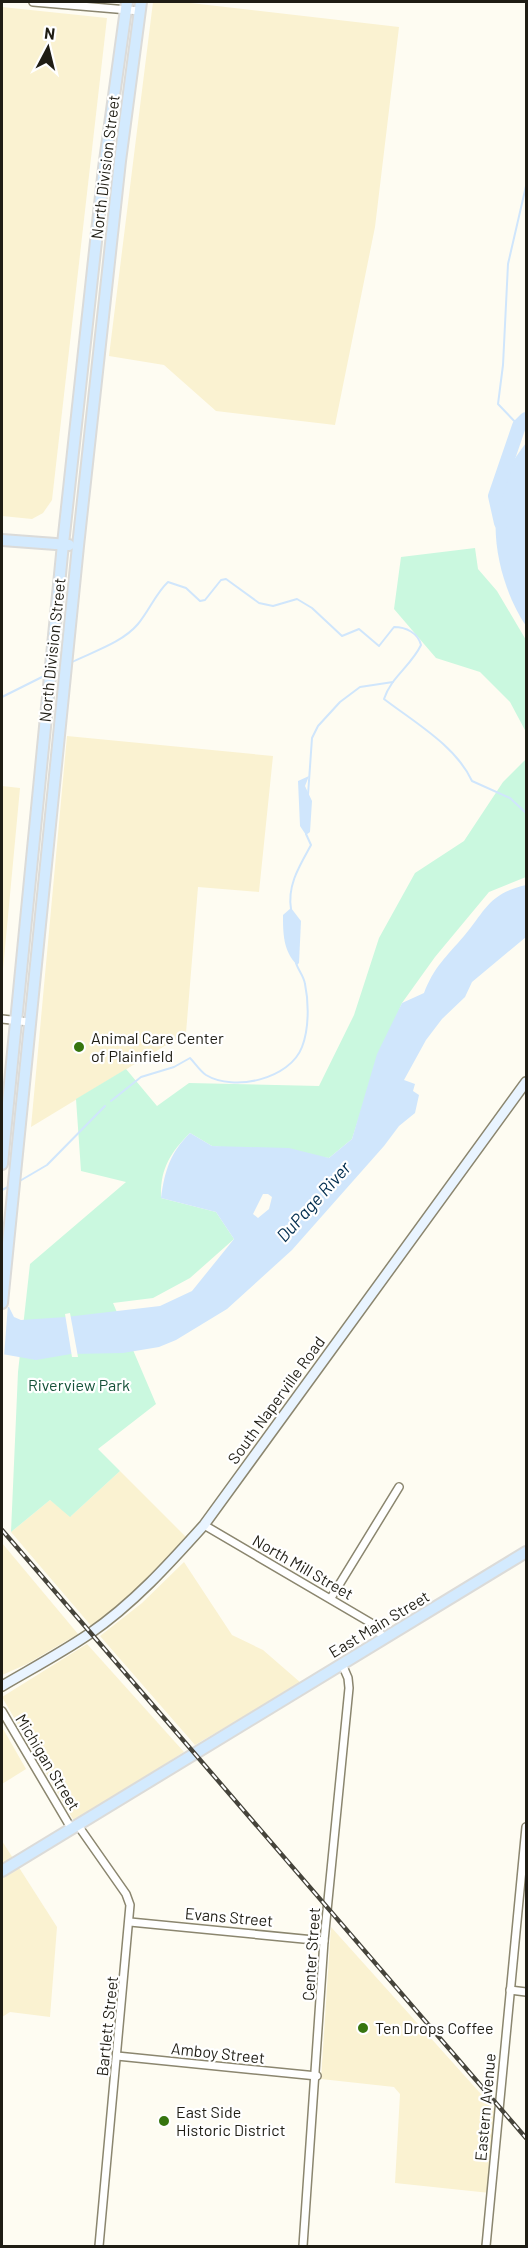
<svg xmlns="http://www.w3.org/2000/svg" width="528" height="2248" font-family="Barlow,sans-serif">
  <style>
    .built { fill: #faf2d1 }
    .green { fill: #caf8df }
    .water { fill: #d0e6fc; fill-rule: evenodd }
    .pier { fill: #fefcf2 }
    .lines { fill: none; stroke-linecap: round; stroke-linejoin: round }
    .stream { stroke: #d0e6fc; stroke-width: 2 }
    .river { stroke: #d0e6fc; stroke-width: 14 }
    .street-casing { stroke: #8b866f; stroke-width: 10 }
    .secondary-casing { stroke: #8b866f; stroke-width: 12 }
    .primary-casing { stroke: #dbdbd9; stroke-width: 14 }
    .street { stroke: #fff; stroke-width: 7 }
    .secondary { stroke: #e9f4ff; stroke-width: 9 }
    .primary { stroke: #d3eafe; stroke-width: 10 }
    .rail-casing { stroke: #46443b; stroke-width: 4.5 }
    .rail { stroke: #fff; stroke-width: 2; stroke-dasharray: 7; stroke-linecap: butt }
    .poi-dot { fill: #36750f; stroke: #fff; stroke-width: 2 }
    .labels { text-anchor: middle; stroke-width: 4.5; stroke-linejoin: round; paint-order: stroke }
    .street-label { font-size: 16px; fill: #1f1d14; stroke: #fff }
    .poi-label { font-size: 16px; fill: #1f1d14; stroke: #fff; text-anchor: start }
    .park-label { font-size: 16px; fill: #155138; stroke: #fff }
    .water-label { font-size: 18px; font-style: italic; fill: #022e4f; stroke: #fff }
  </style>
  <rect width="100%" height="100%" fill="#fefcf2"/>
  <!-- built -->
  <g class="built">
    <path d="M153,2h29l217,25 -24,200 -40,198 -119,-14 -52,-46 -55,-9z"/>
    <path d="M2,7l105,11 -55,482 -9,13 -11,6 -30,-3z"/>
    <path d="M67,736l206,20 -14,136 -61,-5 -12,146 -155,94z"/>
    <path d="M2,786l18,2 -18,192z"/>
    <path d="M120,1471l67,67 -50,53 -44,37 -82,-96 39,-32 21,16z"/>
    <path d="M2,1543l76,91 -51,30 -25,11z"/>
    <path d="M184,1562l48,73 31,15 38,33 -106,62 -95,-109 42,-33z"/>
    <path d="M87,1644l97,108 -110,69 -72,-124z"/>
    <path d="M2,1727l24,42 -24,15z"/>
    <path d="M2,1841l55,86 -7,90 -40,-5 -8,5z"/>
    <path d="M331,1927l167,186 -8,80 -95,-10 5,-89 -6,-7 -73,-8z"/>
  </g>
  <!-- green -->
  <g class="green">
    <path d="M475,548l3,21 19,22 29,49v92l-16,-30 -30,-30 -44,-14 -42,-49 7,-52z"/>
    <path d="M526,759v118l-37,15 -54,65 -33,46 -28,67 -22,69 -23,19 -117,-12 -22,-13c-20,20 -30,36 -29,65l55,14 18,27 -44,39 -37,20 -40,5 43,101 -58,45 22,22 -50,46 -20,-17 -39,32 7,-160 12,-108 96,-82 -45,-11 -5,-72 50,-30 31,37 32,-23 130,3 35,-71 25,-77 36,-65 49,-32 39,-59z"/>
  </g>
  <!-- water -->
  <g class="water">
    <path d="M526,443v183c-26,-39 -40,-99 -23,-145 6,-15 14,-26 23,-38z"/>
    <path d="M309,776l-4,10 7,15 -2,31 -4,3 -6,-9 -2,-45z"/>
    <path d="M526,885v52l-54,45 -7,15 -23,22 -16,21 -22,40 11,4 -2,7 6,4 -4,18 -16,13 -15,20 -92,104 -65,59 -51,31 -17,7 -36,6 -52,1 -35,6 -34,-6v-47h7l5,10 7,3 45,-3 94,-11 32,-15 42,-52 -18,-27 -55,-14c4,-28 9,-45 29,-65l22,13 77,2 40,10 23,-19 25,-85 25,-51 22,-10c10,-26 22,-36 40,-57 22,-26 24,-42 62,-51zM263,1194h5l4,3 -3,12 -11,9 -5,-4z"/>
    <path d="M291,908l10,13 -2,42 -2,2c-14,-14 -14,-32 -14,-50z"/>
  </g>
  <!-- pier -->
  <g class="pier">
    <path d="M2,1304h6l-4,53h-2z"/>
    <path d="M70,1313l8,44h-6l-7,-43z"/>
  </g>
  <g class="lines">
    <!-- stream -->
    <g class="stream">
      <path d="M519,426l-21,-22 5,-39 5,-101 18,-78"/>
      <path d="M70,663c22,-11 52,-20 68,-39 11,-13 18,-31 30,-42l18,6 14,13 5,-1 16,-20 5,-1 33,24 14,3 24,-7 15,9 30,28 17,-7 20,17 15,-19c12,0 24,6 27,18 -10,21 -30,32 -37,54 30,23 72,47 88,82l38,17 16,15"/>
      <path d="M2,697l44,-22"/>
      <path d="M308,795l4,-57 6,-12 22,-24 20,-15 33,-5"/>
      <path d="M291,909c-4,-24 9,-44 20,-64l-5,-11"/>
      <path d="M111,1101l30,-24 33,-10 16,-9c5,5 10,13 16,17 28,17 84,4 96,-28 7,-18 7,-44 3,-63 -1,-8 -7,-14 -9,-21"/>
      <path d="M18,1182l29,-17 58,-59"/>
      <path d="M2,1190l8,-4"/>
    </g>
    <!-- river -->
    <path class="river" d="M501,523l-6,-27 24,-70 7,-7"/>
    <!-- street casing -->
    <g class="street-casing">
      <g id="street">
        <path d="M33,2l107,9"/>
        <path d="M2,1019l27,3"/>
        <path d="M204,1525l167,98 13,15"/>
        <path d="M331,1598l68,-111"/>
        <path d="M2,1711l69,117"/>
        <path d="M77,1824l49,70 4,11 -31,341"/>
        <path d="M130,1922l194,19"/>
        <path d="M510,1990l16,2"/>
        <path d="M117,2056l200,20"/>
        <path d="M303,2246l21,-305 25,-253 -1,-10 -6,-14"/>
        <path d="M486,2246l40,-419"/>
      </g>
    </g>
    <!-- secondary casing -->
    <g class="secondary-casing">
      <path id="secondary" d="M2,1686c29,-17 59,-33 87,-52 44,-30 80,-70 115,-109l322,-443"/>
    </g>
    <!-- primary casing -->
    <g class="primary-casing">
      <g id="primary">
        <path d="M2,540l67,5"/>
        <path d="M2,1164l61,-620 41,-376 23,-166"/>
        <path d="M2,1303l76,-757 42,-385 21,-159"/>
        <path d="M2,1871l524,-319"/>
      </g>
    </g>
    <!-- street -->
    <use href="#street" class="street"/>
    <!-- secondary -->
    <use href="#secondary" class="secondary"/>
    <!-- primary -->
    <use href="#primary" class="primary"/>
    <!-- rail casing -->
    <g class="rail-casing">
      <path id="rail" d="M2,1530l524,608"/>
    </g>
    <!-- rail -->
    <use href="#rail" class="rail"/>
  </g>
  <!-- markers -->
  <g class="poi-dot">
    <circle cx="79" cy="1047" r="6"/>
    <circle cx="363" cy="2028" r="6"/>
    <circle cx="164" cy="2121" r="6"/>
  </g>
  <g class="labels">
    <!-- street labels -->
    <g class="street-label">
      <text transform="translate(105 167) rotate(-83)" y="6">North Division Street</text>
      <text transform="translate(52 650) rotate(-84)" y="6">North Division Street</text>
      <text transform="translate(276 1400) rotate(-54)" y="6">South Naperville Road</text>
      <text transform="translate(303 1567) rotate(30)" y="6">North Mill Street</text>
      <text transform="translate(379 1624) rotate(-31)" y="6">East Main Street</text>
      <text transform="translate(48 1762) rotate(59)" y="6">Michigan Street</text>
      <text transform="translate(229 1917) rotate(5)" y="6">Evans Street</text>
      <text transform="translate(311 1954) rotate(-86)" y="6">Center Street</text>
      <text transform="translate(107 2026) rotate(-84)" y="6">Bartlett Street</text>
      <text transform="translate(218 2053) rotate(6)" y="6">Amboy Street</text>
      <text transform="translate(485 2107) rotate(-85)" y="6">Eastern Avenue</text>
    </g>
    <!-- poi labels -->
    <g class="poi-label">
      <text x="91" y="1044">Animal Care Center<tspan x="91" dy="18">of Plainfield</tspan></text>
      <text x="375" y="2034">Ten Drops Coffee</text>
      <text x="176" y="2118">East Side<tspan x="176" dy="18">Historic District</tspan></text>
    </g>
    <!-- park labels -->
    <g class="park-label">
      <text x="79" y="1391">Riverview Park</text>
    </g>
    <!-- water labels -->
    <g class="water-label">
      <text transform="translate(314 1202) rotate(-48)" y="6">DuPage River</text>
    </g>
  </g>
  <!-- border -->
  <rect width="528" height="2248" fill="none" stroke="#1f1d14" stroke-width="6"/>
  <!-- north arrow -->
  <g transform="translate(48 48) rotate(7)" stroke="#ffffff" stroke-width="4.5" paint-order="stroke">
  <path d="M0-4.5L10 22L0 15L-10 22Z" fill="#1f1d14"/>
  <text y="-9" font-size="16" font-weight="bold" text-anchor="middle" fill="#1f1d14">N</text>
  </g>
</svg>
